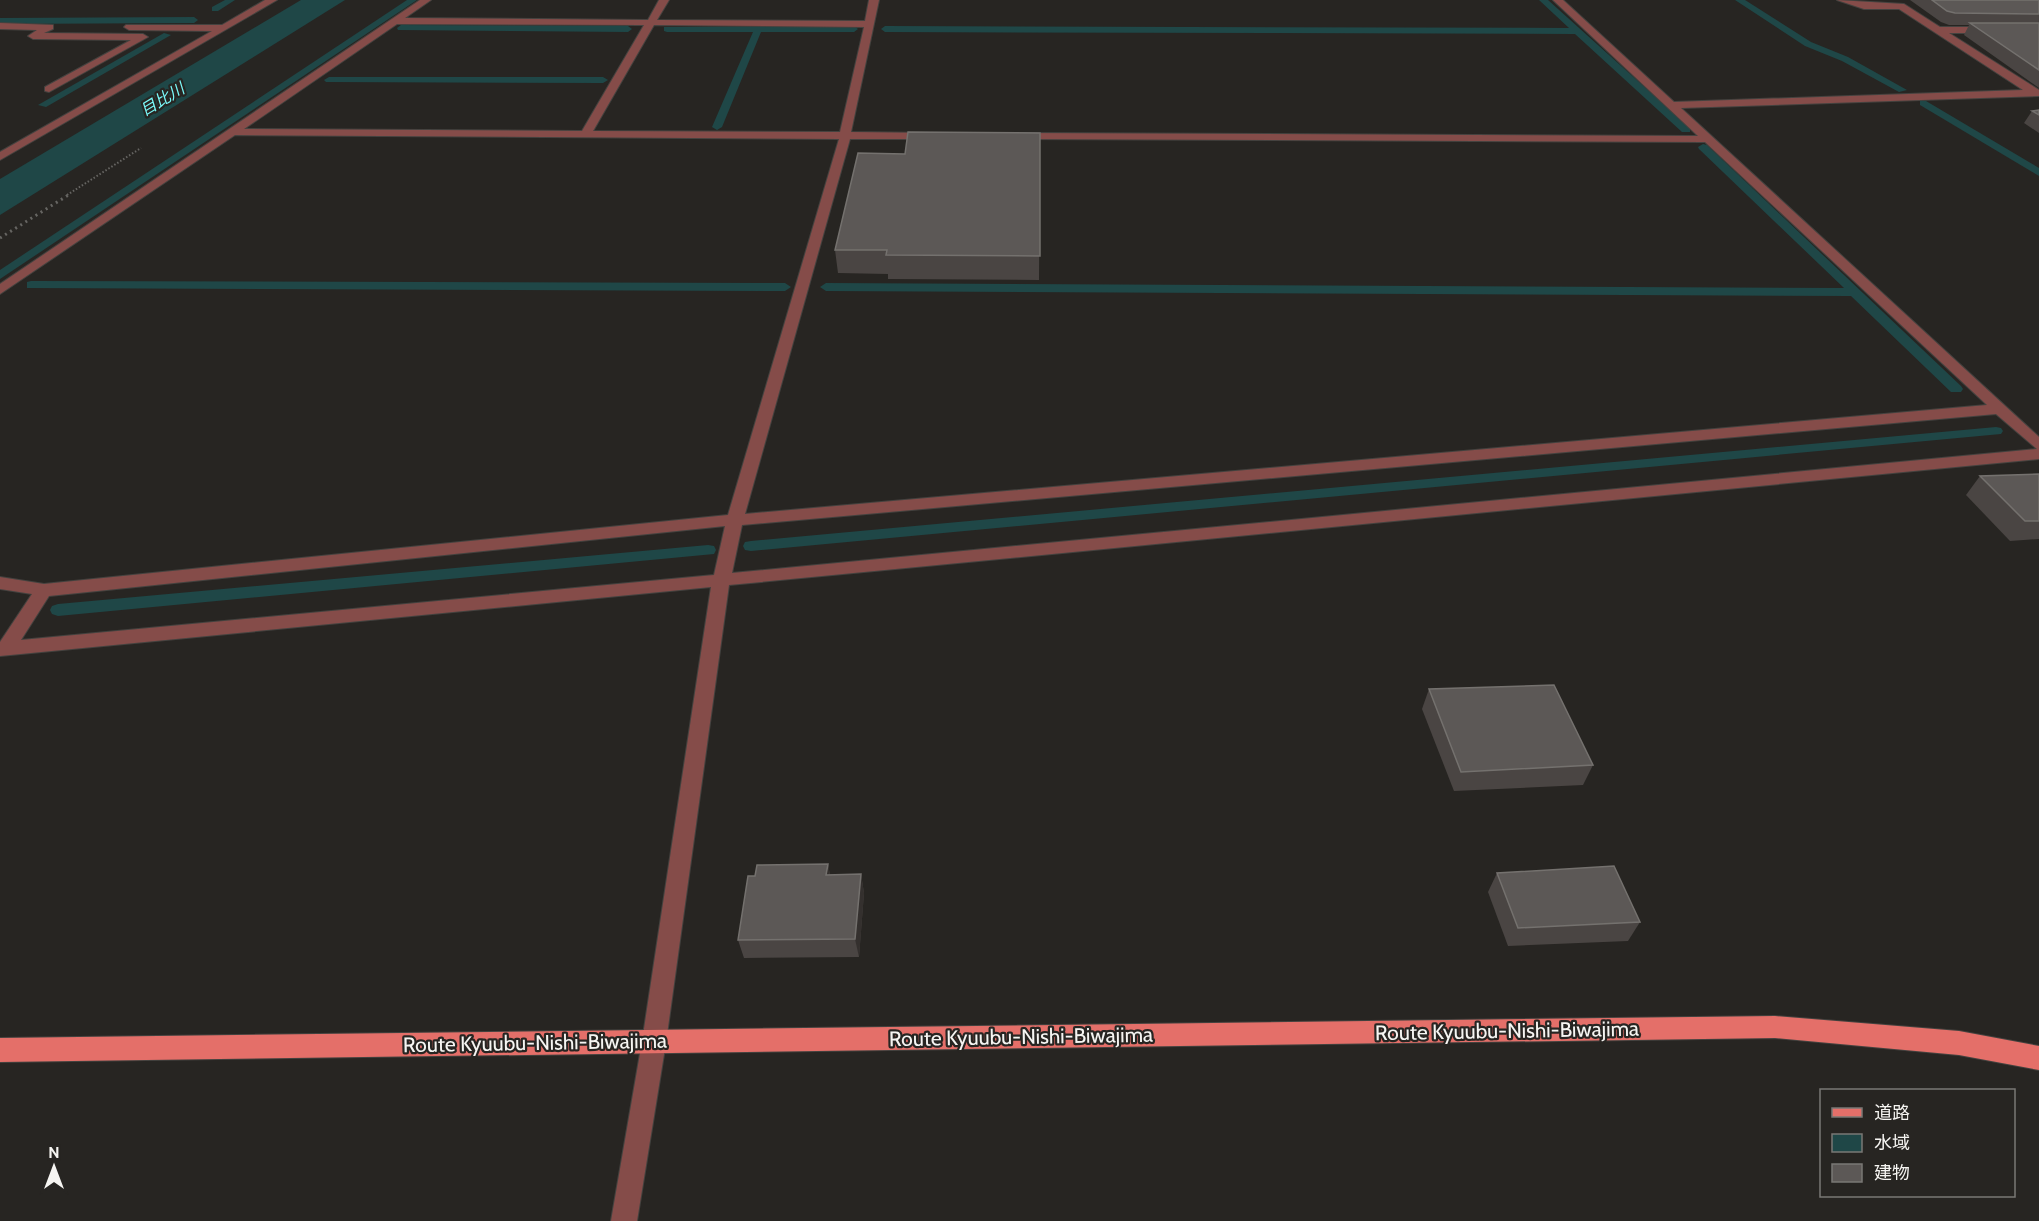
<svg xmlns="http://www.w3.org/2000/svg" width="2039" height="1221" font-family="Cabin,'Noto Sans JP',sans-serif">
  <style>
    .water { fill: #1f4747 }
    .lines { fill: none; stroke-linecap: round; stroke-linejoin: round }
    .stream { fill: #1f4747; fill-rule: evenodd }
    .minor-casing { stroke: #44423f; stroke-width: 2 }
    .major-casing { stroke: #44423f; stroke-width: 2 }
    .path-far1 { stroke: #666562; stroke-width: 2; stroke-dasharray: 1.5 2; stroke-linecap: butt }
    .path { stroke: #666562; stroke-width: 3; stroke-dasharray: 2 4; stroke-linecap: butt }
    .minor { fill: #854c49; fill-rule: evenodd }
    .major { fill: #e46f69; fill-rule: evenodd }
    .wall { fill: #4a4543 }
    .shaded-wall { fill: #34302e }
    .building { fill: #5c5856; stroke: #74716e; stroke-width: 1.5 }
    .labels { text-anchor: middle; stroke-width: 4.5; stroke-linejoin: round; paint-order: stroke }
    .far-water-label { font-size: 16px; font-style: italic; fill: #7afafa; stroke: #272522 }
    .near-street-label { font-size: 21px; fill: #f6f5f2; stroke: #272522 }
  </style>
  <rect width="100%" height="100%" fill="#272522"/>
  <!-- water -->
  <path class="water" d="M301,0h44l-345,215v-36z"/>
  <g class="lines">
    <!-- stream -->
    <g class="stream">
      <path d="M225,0h10l-17,11h-6v-4z"/>
      <path d="M407,0h10l-417,279v-9z"/>
      <path d="M1539,0h9l142,128v4h-8l-107,-98 -690,-2 -4,-3 4,-3 684,2z"/>
      <path d="M1735,0h10l66,42 37,15 59,33 -8,2 -57,-31 -37,-15z"/>
      <path d="M0,18l194,-1 4,3 -4,3 -194,1z"/>
      <path d="M401,25l227,1 4,3 -4,3 -230,-2 -1,-2z"/>
      <path d="M664,27l190,-1 4,3 -4,3h-93l-39,95 -5,3 -5,-3 41,-95h-86l-3,-1z"/>
      <path d="M164,33l7,2 -125,72 -8,-2z"/>
      <path d="M329,77h274l5,3 -5,3 -277,-1 -2,-2z"/>
      <path d="M1920,101h6l113,67v8l-119,-71z"/>
      <path d="M1703,144l4,1 254,241 2,3 -2,3h-10l-100,-96 -1025,-5 -6,-4 6,-4 1018,5 -145,-139 -1,-2z"/>
      <path d="M31,281l754,2 6,4 -6,4 -758,-3v-6z"/>
      <path d="M1996,427l5,1 2,3 -2,3 -1250,117 -6,-1 -2,-4 2,-4 6,-1z"/>
      <path d="M708,545l6,1 2,4 -2,4 -656,62 -6,-2 -2,-4 2,-4 6,-2z"/>
    </g>
    <!-- minor casing -->
    <g class="minor-casing">
      <g id="minor">
        <path d="M265,0h12l-277,160v-8l212,-121 -83,-1 -5,-3 2,-2h96z"/>
        <path d="M420,0h11l-26,18 243,2 11,-20h10l-12,20 208,1 4,-21h10l-28,132 81,1 6,3 -6,3h-82l-105,375 1242,-109 -282,-263 -688,-3 -6,-3 6,-3 681,3 -145,-136h10l111,102 349,-12 -124,-81h-35l-27,-9 67,4 36,23h99v6h-90l90,57v6l-358,12 358,329v22l-1310,126 -63,457 -29,179h-26l31,-179 69,-455 -711,69v-14l32,-48 -32,-5v-12l44,7 684,-69 111,-376 -604,-4 -235,159v-10zM397,24h1l246,1 -62,106 -338,-2zM654,25l210,2 -24,105 -247,-1zM1996,414l41,35 -1305,124 10,-48zM725,526l-11,49 -693,65 28,-44z"/>
        <path d="M0,23l53,2v4l-9,4 99,1 5,3 -99,55 -4,-1v-4l86,-47 -98,-1 -5,-3 9,-6 -37,-1z"/>
      </g>
    </g>
    <!-- major casing -->
    <g class="major-casing">
      <path id="major" d="M1775,1016l184,15 80,15v24l-80,-15 -184,-17 -1775,24v-24z"/>
    </g>
    <!-- path-far1 -->
    <path class="path-far1" d="M67,195l74,-47"/>
    <!-- path -->
    <path class="path" d="M0,238l70,-44"/>
    <!-- minor -->
    <use href="#minor" class="minor"/>
    <!-- major -->
    <use href="#major" class="major"/>
  </g>
  <!-- wall -->
  <g class="wall">
    <path d="M1910,0h129v88l-75,-53 5,-10h-20l-8,-3z"/>
    <path d="M2039,110v23l-15,-10 8,-12z"/>
    <path d="M1040,133l-1,147 -151,-1v-5l-50,-1 -3,-23 70,-96z"/>
    <path d="M2039,474v65l-29,2 -44,-46 14,-19z"/>
    <path d="M1429,689l164,76 -10,20 -129,6 -32,-82z"/>
    <path d="M828,864l2,11 31,-1 3,19 -5,64 -115,1 -6,-18 17,-64z"/>
    <path d="M1497,873l143,49 -12,19 -120,5 -20,-54z"/>
  </g>
  <!-- shaded-wall -->
  <g class="shaded-wall">
    <path d="M828,864l3,19 -5,-8z"/>
    <path d="M861,874l3,19 -5,64 -4,-18z"/>
  </g>
  <!-- building -->
  <g class="building">
    <path d="M1932,0h107v14l-84,-1 -8,-2z"/>
    <path d="M1970,23h69v47z"/>
    <path d="M2039,110v5l-7,-4z"/>
    <path d="M908,132l132,1v123l-154,-1 1,-5h-52l23,-97 47,1z"/>
    <path d="M2039,474v47h-14l-45,-45z"/>
    <path d="M1554,685l39,80 -132,7 -32,-83z"/>
    <path d="M828,864l-2,11 35,-1 -6,65 -117,1 10,-64h7l2,-11z"/>
    <path d="M1614,866l26,56 -122,6 -21,-55z"/>
  </g>
  <g class="labels">
    <!-- far-water labels -->
    <g class="far-water-label">
      <text transform="translate(162 99) rotate(-31)" y="6">目比川</text>
    </g>
    <!-- near-street labels -->
    <g class="near-street-label">
      <text transform="translate(1507 1031) rotate(-1)" y="7">Route Kyuubu-Nishi-Biwajima</text>
      <text transform="translate(1021 1037) rotate(-1)" y="7">Route Kyuubu-Nishi-Biwajima</text>
      <text transform="translate(535 1043) rotate(-1)" y="7">Route Kyuubu-Nishi-Biwajima</text>
    </g>
  </g>
  <!-- legend -->
  <rect x="1820" y="1089" width="195" height="108" fill="#272522" stroke="#7a7875" stroke-width="1.5"/>
  <rect x="1832" y="1108" width="30" height="9" fill="#e46f69" stroke="#7a7875" stroke-width="1.5"/>
  <text x="1874" y="1119" font-size="18" fill="#f6f5f2">道路</text>
  <rect x="1832" y="1134" width="30" height="18" fill="#1f4747" stroke="#7a7875" stroke-width="1.5"/>
  <text x="1874" y="1149" font-size="18" fill="#f6f5f2">水域</text>
  <rect x="1832" y="1164" width="30" height="18" fill="#5c5856" stroke="#7a7875" stroke-width="1.5"/>
  <text x="1874" y="1179" font-size="18" fill="#f6f5f2">建物</text>
  <!-- north arrow -->
  <g transform="translate(54 1167)" stroke="#272522" stroke-width="4.5" paint-order="stroke">
  <path d="M0-4.5L10 22L0 15L-10 22Z" fill="#f6f5f2"/>
  <text y="-9" font-size="16" font-weight="bold" text-anchor="middle" fill="#f6f5f2">N</text>
  </g>
</svg>
